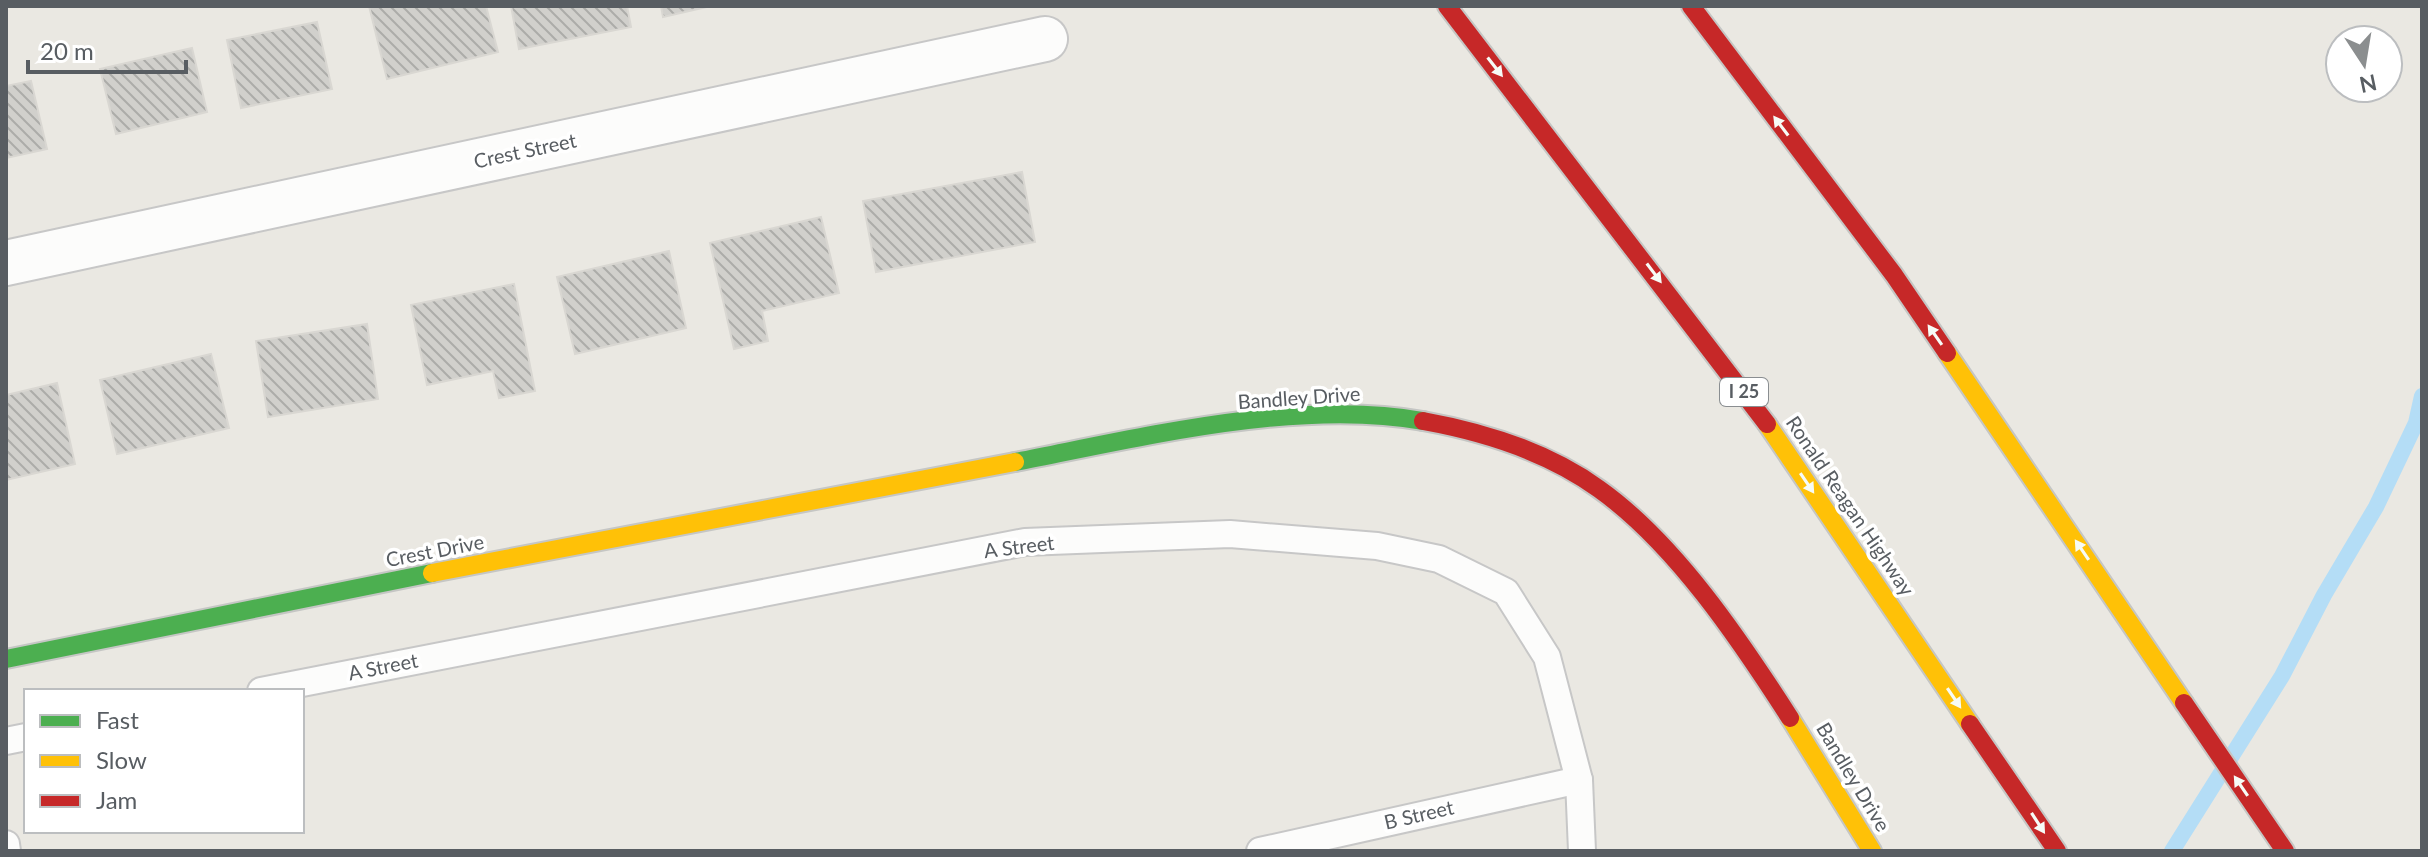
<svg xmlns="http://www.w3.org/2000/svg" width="2428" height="857" font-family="Lato,sans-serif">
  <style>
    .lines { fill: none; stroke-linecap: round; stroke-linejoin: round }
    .stream { stroke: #b4ddf6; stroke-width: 16 }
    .building { fill: url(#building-back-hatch); stroke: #d9d7d2; stroke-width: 2 }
    .lane-casing { stroke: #c7c7c7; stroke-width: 30 }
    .street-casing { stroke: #c7c7c7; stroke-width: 48 }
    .fast-casing { stroke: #c5c6c4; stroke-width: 22 }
    .slow-casing { stroke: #c5c6c4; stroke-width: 22 }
    .jam-casing { stroke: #c5c6c4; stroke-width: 22 }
    .lane { stroke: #fcfcfb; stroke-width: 26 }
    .street { stroke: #fcfcfb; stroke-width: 44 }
    .fast { stroke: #4caf50; stroke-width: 18 }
    .slow { stroke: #ffc107; stroke-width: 18 }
    .jam { stroke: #c62828; stroke-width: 18 }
    .oneway { fill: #f6fbf6 }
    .labels { text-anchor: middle; stroke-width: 7; stroke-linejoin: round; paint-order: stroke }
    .shield { fill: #fff; stroke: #8a8e91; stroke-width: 2 }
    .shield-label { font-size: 18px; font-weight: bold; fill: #585d62 }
    .street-label { font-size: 20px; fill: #585d62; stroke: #fff }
  </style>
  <defs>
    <pattern id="building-back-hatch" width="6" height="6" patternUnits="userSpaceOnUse" patternTransform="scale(2)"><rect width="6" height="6" fill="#d1d0cc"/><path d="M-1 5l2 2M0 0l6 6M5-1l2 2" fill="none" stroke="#acaca9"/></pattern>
  </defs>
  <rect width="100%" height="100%" fill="#eae8e2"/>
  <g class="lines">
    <!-- stream -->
    <path class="stream" d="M2172,851l110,-175 42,-81 52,-88 40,-84 6,-27"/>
  </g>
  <!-- building -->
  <g class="building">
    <path d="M369,6h117l12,46 -111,27z"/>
    <path d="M511,6h116l4,21 -112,22z"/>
    <path d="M661,6h50l-48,11z"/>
    <path d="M317,22l15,67 -91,19 -14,-68z"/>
    <path d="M192,48l15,64 -91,22 -16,-65z"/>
    <path d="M31,81l16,68 -41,9v-72z"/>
    <path d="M1022,172l13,70 -159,30 -13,-71z"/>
    <path d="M821,217l18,76 -77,18 6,30 -34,8 -24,-106z"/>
    <path d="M669,251l17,77 -111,26 -18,-77z"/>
    <path d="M514,284l21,107 -36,7 -6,-27 -66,14 -16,-80z"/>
    <path d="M367,324l11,75 -110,18 -12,-76z"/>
    <path d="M211,354l18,74 -112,26 -17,-74z"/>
    <path d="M57,383l18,81 -69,16v-85z"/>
  </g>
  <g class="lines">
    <!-- lane casing -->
    <g class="lane-casing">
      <g id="lane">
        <path d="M261,691l764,-149 205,-8 147,12 62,13 67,33 41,65 32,123 3,71"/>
        <path d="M6,741l20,-4"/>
        <path d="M6,844l1,7"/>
        <path d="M1260,851l319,-71"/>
      </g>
    </g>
    <!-- street casing -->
    <g class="street-casing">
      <path id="street" d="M6,263l1039,-224"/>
    </g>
    <!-- fast casing -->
    <g class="fast-casing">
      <g id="fast">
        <path d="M1015,462c124,-24 283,-64 408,-41"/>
        <path d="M6,659l426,-86"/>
      </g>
    </g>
    <!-- slow casing -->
    <g class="slow-casing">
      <g id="slow">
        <path d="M1947,353l237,350"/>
        <path d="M1767,424l203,300"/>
        <path d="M432,573l583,-111"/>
        <path d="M1790,718l82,133"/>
      </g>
    </g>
    <!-- jam casing -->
    <g class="jam-casing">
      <g id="jam">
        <path d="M1447,6l320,418"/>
        <path d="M1691,6l203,269 53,78"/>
        <path d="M1423,421c61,11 125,31 176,68 76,54 141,151 191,229"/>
        <path d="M2184,703l101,148"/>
        <path d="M1970,724l87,127"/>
      </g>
    </g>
    <!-- lane -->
    <use href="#lane" class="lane"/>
    <!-- street -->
    <use href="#street" class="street"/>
    <!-- fast -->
    <use href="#fast" class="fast"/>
    <!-- slow -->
    <use href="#slow" class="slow"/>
    <!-- jam -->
    <use href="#jam" class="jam"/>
  </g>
  <!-- one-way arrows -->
  <defs><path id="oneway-solid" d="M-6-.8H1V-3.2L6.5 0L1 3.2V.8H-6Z" transform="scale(2)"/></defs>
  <g class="oneway">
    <use href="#oneway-solid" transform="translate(1495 67) rotate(52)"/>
    <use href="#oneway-solid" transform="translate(1781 126) rotate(-127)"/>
    <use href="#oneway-solid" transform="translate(1654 273) rotate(53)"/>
    <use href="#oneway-solid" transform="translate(1935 335) rotate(-125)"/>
    <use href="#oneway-solid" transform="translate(1807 483) rotate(56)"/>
    <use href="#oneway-solid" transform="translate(2082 550) rotate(-124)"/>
    <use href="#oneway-solid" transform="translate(1954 698) rotate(56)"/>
    <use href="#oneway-solid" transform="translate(2241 786) rotate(-124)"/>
    <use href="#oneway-solid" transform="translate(2038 823) rotate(57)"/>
  </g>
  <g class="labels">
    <!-- shield labels -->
    <rect class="shield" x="1720" y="378" width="48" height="28" rx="6"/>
    <g class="shield-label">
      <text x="1744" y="398">I 25</text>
    </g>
    <!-- street labels -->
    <g class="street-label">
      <text transform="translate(525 151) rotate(-12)" y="7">Crest Street</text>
      <text transform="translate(1299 398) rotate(-4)" y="7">Bandley Drive</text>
      <text transform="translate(1850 506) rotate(56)" y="7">Ronald Reagan Highway</text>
      <text transform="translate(1019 547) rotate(-7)" y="7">A Street</text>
      <text transform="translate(435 551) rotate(-11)" y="7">Crest Drive</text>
      <text transform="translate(383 667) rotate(-11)" y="7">A Street</text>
      <text transform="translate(1853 777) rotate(59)" y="7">Bandley Drive</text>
      <text transform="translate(1419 815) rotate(-13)" y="7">B Street</text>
    </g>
  </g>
  <!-- border -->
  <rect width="2428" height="857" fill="none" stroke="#585d62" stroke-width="16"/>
  <!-- legend -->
  <rect x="24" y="689" width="280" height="144" fill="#ffffff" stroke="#bcbec0" stroke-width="2"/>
  <rect x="40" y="715" width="40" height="12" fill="#4caf50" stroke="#bcbec0" stroke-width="2"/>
  <text x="96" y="729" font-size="24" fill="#585d62">Fast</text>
  <rect x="40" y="755" width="40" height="12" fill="#ffc107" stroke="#bcbec0" stroke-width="2"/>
  <text x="96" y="769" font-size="24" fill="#585d62">Slow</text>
  <rect x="40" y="795" width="40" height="12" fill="#c62828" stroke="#bcbec0" stroke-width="2"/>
  <text x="96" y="809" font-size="24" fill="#585d62">Jam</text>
  <!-- north arrow -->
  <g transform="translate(2364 64) rotate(168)"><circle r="38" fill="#ffffff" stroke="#bcbec0" stroke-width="2"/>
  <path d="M0-6L14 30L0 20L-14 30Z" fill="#8b8e8f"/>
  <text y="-12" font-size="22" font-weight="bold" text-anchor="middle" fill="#585d62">N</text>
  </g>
  <!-- scale -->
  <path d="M28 60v12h158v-12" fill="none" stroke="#585d62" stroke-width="4"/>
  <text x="40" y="60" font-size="24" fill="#585d62" stroke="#ffffff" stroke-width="6" paint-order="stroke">20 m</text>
</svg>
